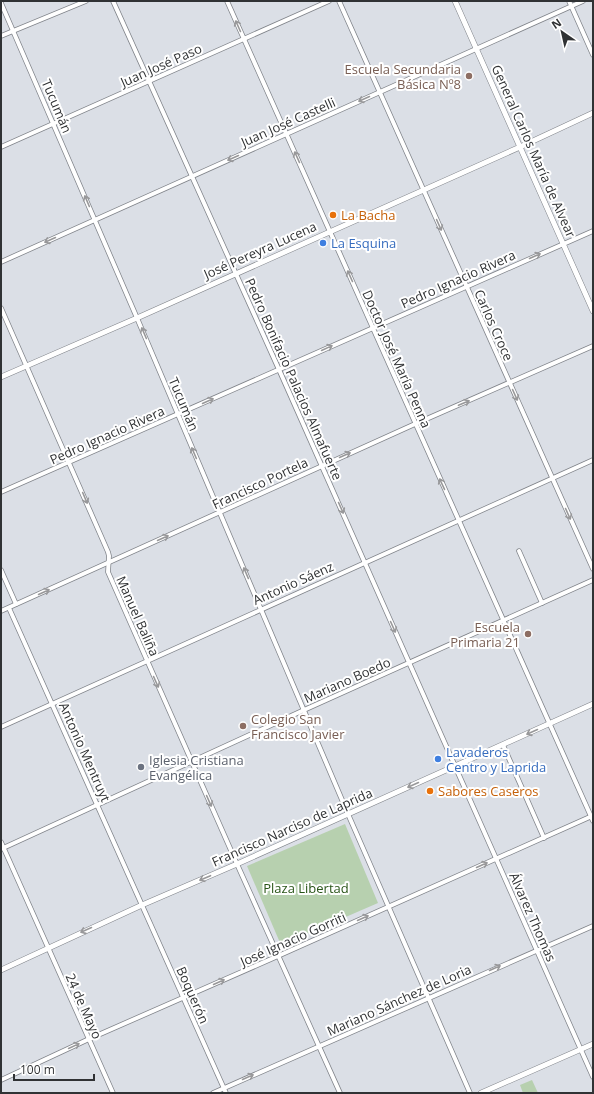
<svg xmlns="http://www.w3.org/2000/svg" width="594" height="1094" font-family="'Open Sans',sans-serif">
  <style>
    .green { fill: #b7d0af }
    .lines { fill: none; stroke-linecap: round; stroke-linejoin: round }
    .minor-casing { stroke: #80848a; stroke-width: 5.5 }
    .tertiary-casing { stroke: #80848a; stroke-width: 6 }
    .minor { stroke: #fff; stroke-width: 4 }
    .tertiary { stroke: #fff; stroke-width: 5 }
    .oneway { stroke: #98989a }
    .education-dot { fill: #8d6e63; stroke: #fff; stroke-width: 1.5 }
    .food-dot { fill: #e8710a; stroke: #fff; stroke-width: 1.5 }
    .shop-dot { fill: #3f7fe0; stroke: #fff; stroke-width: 1.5 }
    .worship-dot { fill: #6b7280; stroke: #fff; stroke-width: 1.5 }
    .labels { text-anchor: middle; stroke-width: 4; stroke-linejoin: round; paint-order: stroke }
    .street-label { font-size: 13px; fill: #303234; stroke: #fff }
    .education-label { font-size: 13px; fill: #785e54; stroke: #fff; text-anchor: end }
    .food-label { font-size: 13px; fill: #c56008; stroke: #fff; text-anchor: start }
    .shop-label { font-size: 13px; fill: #366cbe; stroke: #fff; text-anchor: start }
    .worship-label { font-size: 13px; fill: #5b616d; stroke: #fff; text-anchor: start }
    .park-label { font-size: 13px; fill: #285417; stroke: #fff }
  </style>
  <rect width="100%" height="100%" fill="#dbdfe6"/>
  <!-- green -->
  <g class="green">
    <path d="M345,824l33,79 -97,42 -34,-79z"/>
    <path d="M532,1080l6,13h-15l-3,-8z"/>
  </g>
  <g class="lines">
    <!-- minor casing -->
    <g class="minor-casing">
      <g id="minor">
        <path d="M113,1l168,373 312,703"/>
        <path d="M227,1l366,820"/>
        <path d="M339,1l254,568"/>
        <path d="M569,1l24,54"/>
        <path d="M1,3l136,315 211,496 122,279"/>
        <path d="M1,36l85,-35"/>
        <path d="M1,147l328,-146"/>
        <path d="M1,262l582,-261"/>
        <path d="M1,308l107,244 1,4 -1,16 129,292 103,229"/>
        <path d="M1,492l592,-261"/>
        <path d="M519,551l23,52"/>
        <path d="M1,570l15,34"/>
        <path d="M9,608l217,485"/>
        <path d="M1,611l414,-187 178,-78"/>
        <path d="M1,727c197,-90 395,-177 592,-267"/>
        <path d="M503,745l41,93"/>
        <path d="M1,842l112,251"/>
        <path d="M1,849l303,-139 289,-130"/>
        <path d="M1,1080l88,-41 189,-83 314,-140"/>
        <path d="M213,1093l380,-167"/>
      </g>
    </g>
    <!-- tertiary casing -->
    <g class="tertiary-casing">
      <g id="tertiary">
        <path d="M455,1l138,310"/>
        <path d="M1,377l136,-59 383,-171 73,-34"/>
        <path d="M1,970l141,-65 95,-41 356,-160"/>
        <path d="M481,1093l112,-49"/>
      </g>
    </g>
    <!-- minor -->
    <use href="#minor" class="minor"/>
    <!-- tertiary -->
    <use href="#tertiary" class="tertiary"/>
  </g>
  <!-- one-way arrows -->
  <defs><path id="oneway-shaft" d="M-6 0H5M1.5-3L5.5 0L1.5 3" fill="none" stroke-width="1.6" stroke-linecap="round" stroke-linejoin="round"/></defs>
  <g class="oneway">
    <use href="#oneway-shaft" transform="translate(238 26) rotate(-114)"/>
    <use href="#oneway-shaft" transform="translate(364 99) rotate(156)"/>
    <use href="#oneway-shaft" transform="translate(297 157) rotate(-114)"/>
    <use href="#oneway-shaft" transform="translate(233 158) rotate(156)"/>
    <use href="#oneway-shaft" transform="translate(87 201) rotate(-113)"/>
    <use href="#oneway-shaft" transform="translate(439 225) rotate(66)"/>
    <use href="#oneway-shaft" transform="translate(50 240) rotate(156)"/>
    <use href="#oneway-shaft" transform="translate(535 256) rotate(-24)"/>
    <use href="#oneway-shaft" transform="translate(350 276) rotate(-114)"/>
    <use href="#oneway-shaft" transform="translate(144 333) rotate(-113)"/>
    <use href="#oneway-shaft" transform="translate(327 348) rotate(-25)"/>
    <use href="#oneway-shaft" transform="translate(515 395) rotate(66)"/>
    <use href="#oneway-shaft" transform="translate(208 401) rotate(-24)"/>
    <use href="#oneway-shaft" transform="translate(464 403) rotate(-23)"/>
    <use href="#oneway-shaft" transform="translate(194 453) rotate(-113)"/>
    <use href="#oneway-shaft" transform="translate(345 455) rotate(-24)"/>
    <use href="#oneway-shaft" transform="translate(442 484) rotate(-115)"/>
    <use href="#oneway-shaft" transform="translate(85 498) rotate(67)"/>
    <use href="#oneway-shaft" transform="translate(341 508) rotate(66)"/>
    <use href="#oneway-shaft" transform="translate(568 514) rotate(66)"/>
    <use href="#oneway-shaft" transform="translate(163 538) rotate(-24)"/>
    <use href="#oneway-shaft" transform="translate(246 573) rotate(-113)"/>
    <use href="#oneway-shaft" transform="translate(44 592) rotate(-24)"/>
    <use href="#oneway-shaft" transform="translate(393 627) rotate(66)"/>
    <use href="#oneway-shaft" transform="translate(156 682) rotate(66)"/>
    <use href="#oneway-shaft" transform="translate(532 732) rotate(156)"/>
    <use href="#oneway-shaft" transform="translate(413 785) rotate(156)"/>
    <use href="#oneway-shaft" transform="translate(209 801) rotate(66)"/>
    <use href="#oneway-shaft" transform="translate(482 865) rotate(-24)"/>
    <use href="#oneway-shaft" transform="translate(205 878) rotate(157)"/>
    <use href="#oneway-shaft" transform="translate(363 918) rotate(-24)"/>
    <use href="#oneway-shaft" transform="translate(86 930) rotate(156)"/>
    <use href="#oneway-shaft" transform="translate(495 968) rotate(-24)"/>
    <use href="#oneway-shaft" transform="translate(219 982) rotate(-24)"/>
    <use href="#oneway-shaft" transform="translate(74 1046) rotate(-25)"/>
    <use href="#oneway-shaft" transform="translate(248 1077) rotate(-24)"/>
  </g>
  <!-- markers -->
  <g class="education-dot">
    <circle cx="469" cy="76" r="4"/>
    <circle cx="528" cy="634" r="4"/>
    <circle cx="243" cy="726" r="4"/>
  </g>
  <g class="food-dot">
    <circle cx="333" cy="215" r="4"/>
    <circle cx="430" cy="791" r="4"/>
  </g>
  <g class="shop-dot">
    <circle cx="323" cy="243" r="4"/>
    <circle cx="438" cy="759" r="4"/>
  </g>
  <circle class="worship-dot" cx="141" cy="767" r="4"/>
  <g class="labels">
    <!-- street labels -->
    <g class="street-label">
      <text transform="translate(161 65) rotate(-24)" y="5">Juan José Paso</text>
      <text transform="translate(57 106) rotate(67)" y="5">Tucumán</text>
      <text transform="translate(288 122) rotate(-24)" y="5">Juan José Castelli</text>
      <text transform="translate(534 151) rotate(66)" y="5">General Carlos María de Alvear</text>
      <text transform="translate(260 250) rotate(-24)" y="5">José Pereyra Lucena</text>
      <text transform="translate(458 279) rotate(-24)" y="5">Pedro Ignacio Rivera</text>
      <text transform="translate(494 325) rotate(66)" y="5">Carlos Croce</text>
      <text transform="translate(397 359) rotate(66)" y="5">Doctor José María Penna</text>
      <text transform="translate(294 379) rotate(66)" y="5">Pedro Bonifacio Palacios Almafuerte</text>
      <text transform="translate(184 404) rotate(67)" y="5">Tucumán</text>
      <text transform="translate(107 435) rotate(-24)" y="5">Pedro Ignacio Rivera</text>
      <text transform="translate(260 483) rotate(-25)" y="5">Francisco Portela</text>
      <text transform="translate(293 583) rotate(-24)" y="5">Antonio Sáenz</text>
      <text transform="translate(138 616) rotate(66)" y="5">Manuel Baliña</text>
      <text transform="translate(347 680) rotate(-24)" y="5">Mariano Boedo</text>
      <text transform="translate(85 752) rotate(66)" y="5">Antonio Mentruyt</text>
      <text transform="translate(292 827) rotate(-24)" y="5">Francisco Narciso de Laprida</text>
      <text transform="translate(533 917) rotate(66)" y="5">Álvarez Thomas</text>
      <text transform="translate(293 939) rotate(-24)" y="5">José Ignacio Gorriti</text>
      <text transform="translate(193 995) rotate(66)" y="5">Boquerón</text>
      <text transform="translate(399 1000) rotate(-24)" y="5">Mariano Sánchez de Loria</text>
      <text transform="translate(84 1006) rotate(66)" y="5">24 de Mayo</text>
    </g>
    <!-- education labels -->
    <g class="education-label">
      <text x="461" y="74">Escuela Secundaria<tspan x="461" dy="15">Básica Nº8</tspan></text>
      <text x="520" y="632">Escuela<tspan x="520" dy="15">Primaria 21</tspan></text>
      <text x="251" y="724" text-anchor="start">Colegio San<tspan x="251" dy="15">Francisco Javier</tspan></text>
    </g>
    <!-- food labels -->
    <g class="food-label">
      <text x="341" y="220">La Bacha</text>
      <text x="438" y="796">Sabores Caseros</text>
    </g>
    <!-- shop labels -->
    <g class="shop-label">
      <text x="331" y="248">La Esquina</text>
      <text x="446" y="757">Lavaderos<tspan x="446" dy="15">Centro y Laprida</tspan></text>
    </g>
    <!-- worship labels -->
    <g class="worship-label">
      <text x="149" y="765">Iglesia Cristiana<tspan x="149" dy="15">Evangélica</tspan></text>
    </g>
    <!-- park labels -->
    <g class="park-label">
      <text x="306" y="893">Plaza Libertad</text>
    </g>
  </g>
  <!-- border -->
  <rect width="594" height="1094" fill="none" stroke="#303234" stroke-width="4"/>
  <!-- north arrow -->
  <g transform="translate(562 32) rotate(326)" stroke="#ffffff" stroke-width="3" paint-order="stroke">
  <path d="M0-3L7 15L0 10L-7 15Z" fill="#303234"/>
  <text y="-6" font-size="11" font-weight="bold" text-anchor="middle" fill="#303234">N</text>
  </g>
  <!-- scale -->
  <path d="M14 1074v6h80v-6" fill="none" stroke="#303234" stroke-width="2"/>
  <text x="20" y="1074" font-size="12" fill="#303234" stroke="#ffffff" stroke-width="3" paint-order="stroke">100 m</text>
</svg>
